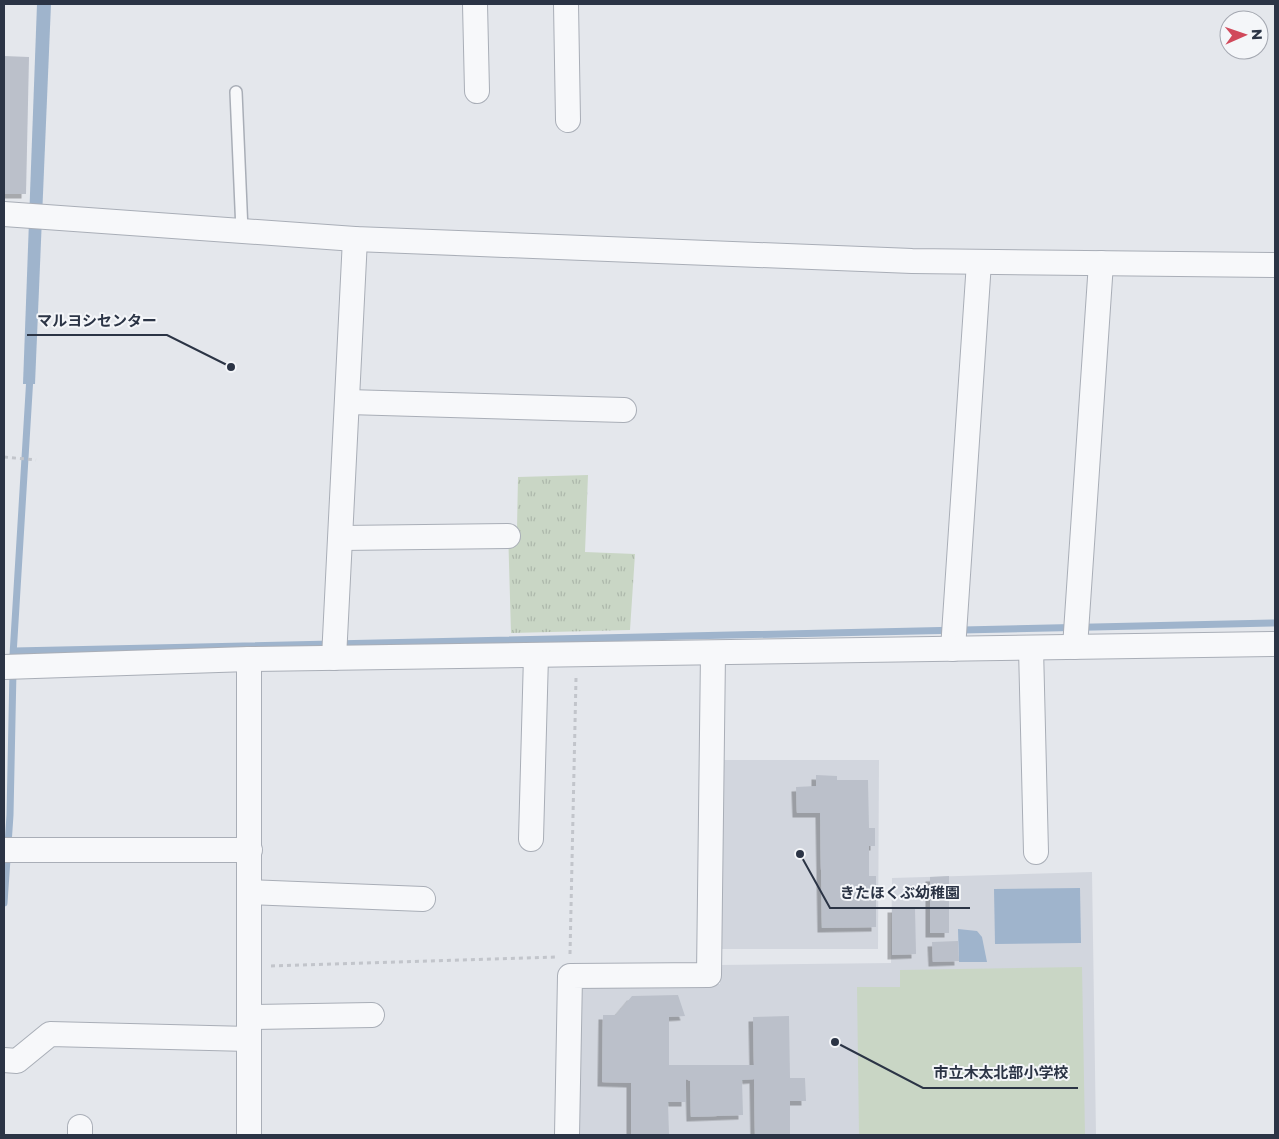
<svg xmlns="http://www.w3.org/2000/svg" width="1279" height="1139" font-family="Montserrat,'Noto Sans JP',sans-serif">
  <style>
    .built { fill: #d2d6de }
    .park { fill: url(#park-tufts) }
    .garden { fill: #c9d6c5 }
    .water { fill: #9fb4cc }
    .lines { fill: none; stroke-linecap: round; stroke-linejoin: round }
    .stream { stroke: #9fb4cc; stroke-width: 7 }
    .building { fill: #bbc0ca; filter: url(#shadow) }
    .service-casing { stroke: #a9aeb7; stroke-width: 14 }
    .minor-casing { stroke: #a9aeb7; stroke-width: 26 }
    .path { stroke: #c2c5cb; stroke-width: 3; stroke-dasharray: 4 4; stroke-linecap: butt }
    .service { stroke: #f7f8fa; stroke-width: 11 }
    .minor { stroke: #f7f8fa; stroke-width: 24 }
    .leader { fill: none; stroke: #2b3445; stroke-width: 2 }
    .callout-dot { fill: #2b3445; stroke: #f4f6f9; stroke-width: 2 }
    .callout-label { font-size: 15px; text-anchor: middle; font-weight: bold; fill: #2b3445; stroke: #f4f6f9; stroke-width: 4; stroke-linejoin: round; paint-order: stroke }
  </style>
  <defs>
    <pattern id="park-tufts" width="24" height="20" patternUnits="userSpaceOnUse" patternTransform="scale(1.25)"><rect width="24" height="20" fill="#c9d6c5"/><path d="M3 7l-1-3M5 7V3M7 7l1-3M15 17l-1-3M17 17v-4M19 17l1-3" fill="none" stroke="#adb8ab"/></pattern>
    <filter id="shadow"><feDropShadow dx="-4.5" dy="4.5" stdDeviation="0" flood-color="#0004"/></filter>
  </defs>
  <rect width="100%" height="100%" fill="#e4e7ec"/>
  <!-- built -->
  <g class="built">
    <path d="M722,760h157l-1,189h-156z"/>
    <path d="M1092,872l4,263h-521v-151h145l-1,-19 172,-2 1,-85z"/>
  </g>
  <!-- park -->
  <path class="park" d="M588,475l-3,77 50,2 -5,76 -119,3 -3,-104 9,-1 1,-51z"/>
  <!-- garden -->
  <path class="garden" d="M1082,967l3,168h-226l-2,-148h43v-17z"/>
  <!-- water -->
  <g class="water">
    <path d="M37,4h14l-16,380h-12z"/>
    <path d="M1080,888l1,55 -86,1 -1,-55z"/>
    <path d="M958,929l19,2 5,6 5,25h-28z"/>
  </g>
  <g class="lines">
    <!-- stream -->
    <g class="stream">
      <path d="M14,651l1261,-28"/>
      <path d="M13,655l17,-279"/>
      <path d="M4,903l6,-88 3,-144"/>
    </g>
  </g>
  <!-- building -->
  <g class="building">
    <path d="M4,56l25,1 -3,137h-22z"/>
    <path d="M816,775l21,1v4h31l1,48h6v18h-6v30h7v51l-54,1 -2,-115h-23l-1,-26 20,-1z"/>
    <path d="M949,876v57h-19v-56z"/>
    <path d="M892,908h23l1,46 -24,1z"/>
    <path d="M958,941l1,20 -26,1 -1,-20z"/>
    <path d="M678,995l7,21 -16,1v48h85l-1,-48 36,-1 1,62h15l1,23h-16v34h-35l-1,-56 -12,1 1,35 -52,2 -1,-36 -4,-2v23h-18l1,33h-38v-52l-29,-1 1,-67h13l16,-19z"/>
  </g>
  <g class="lines">
    <!-- service casing -->
    <g class="service-casing">
      <path id="service" d="M236,92l6,139"/>
    </g>
    <!-- minor casing -->
    <g class="minor-casing">
      <g id="minor">
        <path d="M475,4l2,87"/>
        <path d="M566,4l2,116"/>
        <path d="M4,214l351,25 557,22 363,4"/>
        <path d="M348,402l276,8"/>
        <path d="M341,538l167,-2"/>
        <path d="M1075,647l26,-384"/>
        <path d="M1031,648l5,204"/>
        <path d="M953,649l26,-387"/>
        <path d="M334,658l21,-419"/>
        <path d="M4,667l245,-8 1026,-15"/>
        <path d="M531,839l5,-183"/>
        <path d="M4,850h246"/>
        <path d="M250,892l173,7"/>
        <path d="M250,1017l122,-2"/>
        <path d="M4,1060l13,1 33,-27 199,5"/>
        <path d="M80,1127v8"/>
        <path d="M249,1135v-476"/>
        <path d="M567,1135l3,-159 139,-1 4,-322"/>
      </g>
    </g>
    <!-- path -->
    <g class="path">
      <path d="M4,457l32,3"/>
      <path d="M570,954l6,-276"/>
      <path d="M271,966l286,-9"/>
    </g>
    <!-- service -->
    <use href="#service" class="service"/>
    <!-- minor -->
    <use href="#minor" class="minor"/>
  </g>
  <!-- callouts -->
  <path class="leader" d="M231 367L167 335H27M800 854L830 908H970M835 1042L923 1088H1078"/>
  <g class="callout-dot">
    <circle cx="231" cy="367" r="5"/>
    <circle cx="800" cy="854" r="5"/>
    <circle cx="835" cy="1042" r="5"/>
  </g>
  <g class="callout-label">
    <text x="97" y="326">マルヨシセンター</text>
    <text x="900" y="898">きたほくぶ幼稚園</text>
    <text x="1001" y="1078">市立木太北部小学校</text>
  </g>
  <!-- border -->
  <rect width="1279" height="1139" fill="none" stroke="#2b3445" stroke-width="10"/>
  <!-- north arrow -->
  <g transform="translate(1244 35) rotate(88)"><circle r="24" fill="#f4f6f9" stroke="#a4a8b1"/>
  <path d="M0-4L9 19L0 12L-9 19Z" fill="#d1495b"/>
  <text y="-8" font-size="14" font-weight="bold" text-anchor="middle" fill="#2b3445">N</text>
  </g>
</svg>
